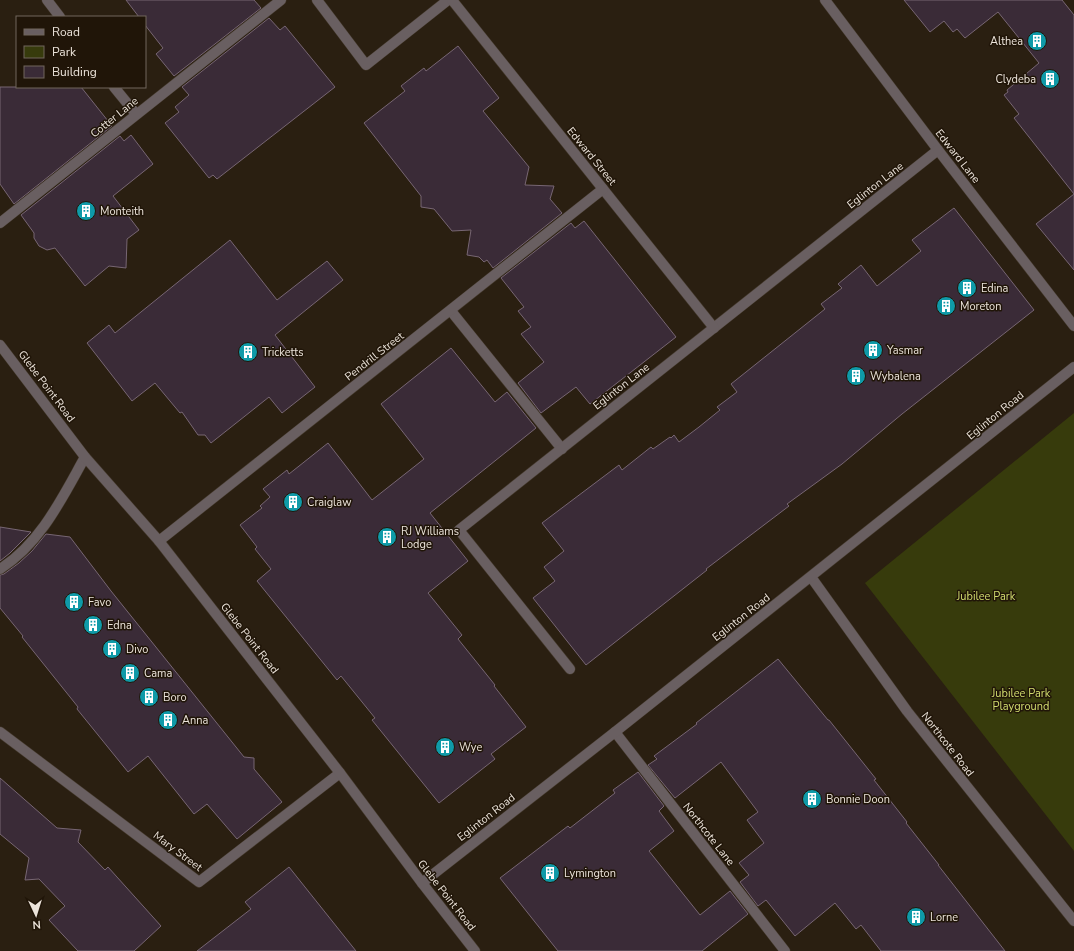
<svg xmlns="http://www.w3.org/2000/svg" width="1074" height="951" font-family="'Nunito Sans',sans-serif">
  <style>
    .green { fill: #373b0c }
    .building { fill: #3a2b37; stroke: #776673 }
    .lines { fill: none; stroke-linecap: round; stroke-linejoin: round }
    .service-casing { stroke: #453a2d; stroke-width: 11 }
    .minor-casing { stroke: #453a2d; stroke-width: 11 }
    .tertiary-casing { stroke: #453a2d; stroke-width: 11 }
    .service { stroke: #695f61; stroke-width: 10 }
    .minor { stroke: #695f61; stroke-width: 10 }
    .tertiary { stroke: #695f61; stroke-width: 10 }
    .labels { text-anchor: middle; stroke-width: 3; stroke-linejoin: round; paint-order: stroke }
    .poi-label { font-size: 11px; fill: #ebe3da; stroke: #201508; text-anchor: start }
    .street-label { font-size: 11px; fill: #ebe3da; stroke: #201508 }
    .park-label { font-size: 11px; fill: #d1dc6e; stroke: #201508 }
  </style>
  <rect width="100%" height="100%" fill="#2a1f11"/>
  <!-- green -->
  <path class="green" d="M1074,413v438l-209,-268z"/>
  <!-- building -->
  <g class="building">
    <path d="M126,0h128l7,8 -87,68 -18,-22 7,-6 -18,-23v-8h-6z"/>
    <path d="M904,0h158l12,15v255l-38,-46 38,-30 -60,-76 5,-4 -15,-19 4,-3 -1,-2 32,-27 -41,-51 -33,26 -8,-9 -4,3 -9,-11 -14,11z"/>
    <path d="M269,18l11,12 5,-4 50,61 -118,92 -4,-4 -4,3 -44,-55 14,-11 -4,-5 14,-12 -7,-8z"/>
    <path d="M458,46l41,52 -16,13 46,56 -4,18 29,1 -4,13 12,14 -69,55 -6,-8 -3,2 -5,-5 -12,-2 4,-25 -19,1 -18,-22 -13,-2v-11l-57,-73 41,-32 -4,-5 23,-18 2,3z"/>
    <path d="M0,87h81l31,39 -98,78 -14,-20z"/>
    <path d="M131,135l22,29 -40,32 26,34 -12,9 -1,29 -17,-2 -24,20 -30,-38 -8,2 -8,-4 -5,-8v-5l-13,-18 99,-79 4,5z"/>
    <path d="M954,208l80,102 -132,104 -60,50 -55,40 2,2 -83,63 1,1 -121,95 -53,-67 22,-17 -11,-14 20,-16 -22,-28 77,-58 3,5 29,-23 2,2 17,-12 1,1 3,-3 5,7 20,-15 21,-17 -3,-3 20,-15 -6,-8 94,-75 -4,-5 21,-16 -4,-4 23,-19 16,21 44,-35 -9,-11z"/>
    <path d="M584,221l92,116 -86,67 -14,-17 -35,26 -23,-30 26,-21 -23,-28 10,-7 -13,-16 6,-4 -23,-29 70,-55 4,5z"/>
    <path d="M230,240l47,60 50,-39 16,19 -68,55 40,52 -33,26 -13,-16 -58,46 -6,-8h-7l-16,-23 -2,1 -25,-30 -23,18 -45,-58 22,-18 6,8z"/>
    <path d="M451,348l44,54 12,-10 29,36 -106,85 38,48 -40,32 34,42 -4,4 37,46 -1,1 32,41 -35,27 4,5 -56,44 -67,-83 3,-2 -34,-42 -4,4 -80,-99 14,-12 -16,-20 2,-2 -17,-22 22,-17 -2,-2 10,-9 -7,-8 24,-19 2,4 39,-31 44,57 52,-41 -43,-55z"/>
    <path d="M0,527l31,5 -21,21 -10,8z"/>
    <path d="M46,534l24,3 41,54 133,166 10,1v11l28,33 -45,37 -30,-35 -13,10 -46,-58 -20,16 -51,-63 1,-2 -56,-70 1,-1 -23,-28v-33l4,-1 15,-11 13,-12z"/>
    <path d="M778,659l50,61h1l47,59 -2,1 33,42 -1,1 33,42h-1l67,86h-124l-20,-26 -5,4 -21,-26 -40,33 -29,-36 -8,6 -18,-24 9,-7 -10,-12 25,-20 -17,-23 11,-8 -37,-50 -46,36 -27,-33 9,-6 -3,-3 43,-32 -1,-1z"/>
    <path d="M638,772l26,34 -5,5 15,20 -25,20 51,64 30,-24 18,23 -46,37h-144l-58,-73 68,-52 2,2 45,-35 -2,-3z"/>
    <path d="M0,778l57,50 24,2 -3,12 27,28 3,-3 53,59 -27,25h-56l-29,-31 16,-14 -26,-27 -14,1 4,-22 -29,-24z"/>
    <path d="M289,867l67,84h-159l54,-42 -6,-7z"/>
  </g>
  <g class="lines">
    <!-- service casing -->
    <g class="service-casing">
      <g id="service">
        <path d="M47,0l13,17"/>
        <path d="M825,0l113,150 136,176"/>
        <path d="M114,87l22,27"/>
        <path d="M0,223l281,-223"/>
        <path d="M451,311l111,138"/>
        <path d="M570,669l-111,-139 479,-380"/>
        <path d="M615,732l170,219"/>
      </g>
    </g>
    <!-- minor casing -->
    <g class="minor-casing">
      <g id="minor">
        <path d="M317,0l49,65 82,-65"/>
        <path d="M452,0l262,328"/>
        <path d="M159,541l444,-352"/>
        <path d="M0,569c41,-26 62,-71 85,-112"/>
        <path d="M811,577l96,134 167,210"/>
        <path d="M0,732l199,150 141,-109"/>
        <path d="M422,883l193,-151 459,-365"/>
      </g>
    </g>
    <!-- tertiary casing -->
    <g class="tertiary-casing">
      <path id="tertiary" d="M0,345l85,112 74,84 181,232 82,110 53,68"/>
    </g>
    <!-- service -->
    <use href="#service" class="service"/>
    <!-- minor -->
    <use href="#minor" class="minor"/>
    <!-- tertiary -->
    <use href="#tertiary" class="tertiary"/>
  </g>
  <!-- icons -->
  <defs>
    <g id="building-disc" transform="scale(1)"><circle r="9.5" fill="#0f9aa8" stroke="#201508"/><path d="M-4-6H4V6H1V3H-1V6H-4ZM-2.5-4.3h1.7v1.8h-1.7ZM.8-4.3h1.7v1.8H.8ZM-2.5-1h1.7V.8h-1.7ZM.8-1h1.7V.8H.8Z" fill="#fff"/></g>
  </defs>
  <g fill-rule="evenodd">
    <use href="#building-disc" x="1037" y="41"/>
    <use href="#building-disc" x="1050" y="79"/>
    <use href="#building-disc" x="86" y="211"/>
    <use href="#building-disc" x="967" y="288"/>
    <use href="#building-disc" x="946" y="306"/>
    <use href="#building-disc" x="873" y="350"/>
    <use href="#building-disc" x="248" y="352"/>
    <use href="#building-disc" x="856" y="376"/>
    <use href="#building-disc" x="293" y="502"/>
    <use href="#building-disc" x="387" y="537"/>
    <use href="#building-disc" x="74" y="602"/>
    <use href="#building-disc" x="93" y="625"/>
    <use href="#building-disc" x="112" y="649"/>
    <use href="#building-disc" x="130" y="673"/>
    <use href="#building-disc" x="149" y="697"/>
    <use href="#building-disc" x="168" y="720"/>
    <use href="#building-disc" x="445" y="747"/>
    <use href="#building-disc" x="812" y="799"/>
    <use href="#building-disc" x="550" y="873"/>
    <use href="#building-disc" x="916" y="917"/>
  </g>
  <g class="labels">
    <!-- poi labels -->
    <g class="poi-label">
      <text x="1023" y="45" text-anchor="end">Althea</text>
      <text x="1036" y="83" text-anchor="end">Clydeba</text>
      <text x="100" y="215">Monteith</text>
      <text x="981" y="292">Edina</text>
      <text x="960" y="310">Moreton</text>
      <text x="887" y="354">Yasmar</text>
      <text x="262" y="356">Tricketts</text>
      <text x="870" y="380">Wybalena</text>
      <text x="307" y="506">Craiglaw</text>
      <text x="401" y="535">RJ Williams<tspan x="401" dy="13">Lodge</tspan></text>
      <text x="88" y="606">Favo</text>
      <text x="107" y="629">Edna</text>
      <text x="126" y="653">Divo</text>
      <text x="144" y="677">Cama</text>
      <text x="163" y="701">Boro</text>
      <text x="182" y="724">Anna</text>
      <text x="459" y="751">Wye</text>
      <text x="826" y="803">Bonnie Doon</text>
      <text x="564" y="877">Lymington</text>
      <text x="930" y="921">Lorne</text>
    </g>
    <!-- street labels -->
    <g class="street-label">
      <text transform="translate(114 117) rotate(-39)" y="4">Cotter Lane</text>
      <text transform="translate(592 156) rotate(51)" y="4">Edward Street</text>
      <text transform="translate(958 156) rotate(52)" y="4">Edward Lane</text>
      <text transform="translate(875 185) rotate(-38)" y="4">Eglinton Lane</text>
      <text transform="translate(374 356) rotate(-38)" y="4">Pendrill Street</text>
      <text transform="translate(47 386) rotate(53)" y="4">Glebe Point Road</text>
      <text transform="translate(621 386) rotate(-38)" y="4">Eglinton Lane</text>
      <text transform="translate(995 415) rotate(-39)" y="4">Eglinton Road</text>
      <text transform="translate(741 617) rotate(-38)" y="4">Eglinton Road</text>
      <text transform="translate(250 638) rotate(52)" y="4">Glebe Point Road</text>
      <text transform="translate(948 744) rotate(52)" y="4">Northcote Road</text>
      <text transform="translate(486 817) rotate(-38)" y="4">Eglinton Road</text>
      <text transform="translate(709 834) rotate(52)" y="4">Northcote Lane</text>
      <text transform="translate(178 851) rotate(37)" y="4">Mary Street</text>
      <text transform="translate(447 895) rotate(52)" y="4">Glebe Point Road</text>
    </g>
    <!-- park labels -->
    <g class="park-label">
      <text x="986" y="600">Jubilee Park</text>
      <text x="1021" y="697">Jubilee Park<tspan x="1021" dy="13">Playground</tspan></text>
    </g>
  </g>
  <!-- legend -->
  <rect x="16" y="16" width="130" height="72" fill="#201508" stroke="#71675c"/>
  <rect x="24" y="29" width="20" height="6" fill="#695f61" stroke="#71675c"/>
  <text x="52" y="36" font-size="12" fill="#ebe3da">Road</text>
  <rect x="24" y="46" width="20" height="12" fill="#373b0c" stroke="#71675c"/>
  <text x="52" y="56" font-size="12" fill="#ebe3da">Park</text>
  <rect x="24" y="66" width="20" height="12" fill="#3a2b37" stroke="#71675c"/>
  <text x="52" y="76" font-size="12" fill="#ebe3da">Building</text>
  <!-- north arrow -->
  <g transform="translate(36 915) rotate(176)" stroke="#201508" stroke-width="3" paint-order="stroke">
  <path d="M0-3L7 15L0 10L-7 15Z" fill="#ebe3da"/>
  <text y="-6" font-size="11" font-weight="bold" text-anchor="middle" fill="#ebe3da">N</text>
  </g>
</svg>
